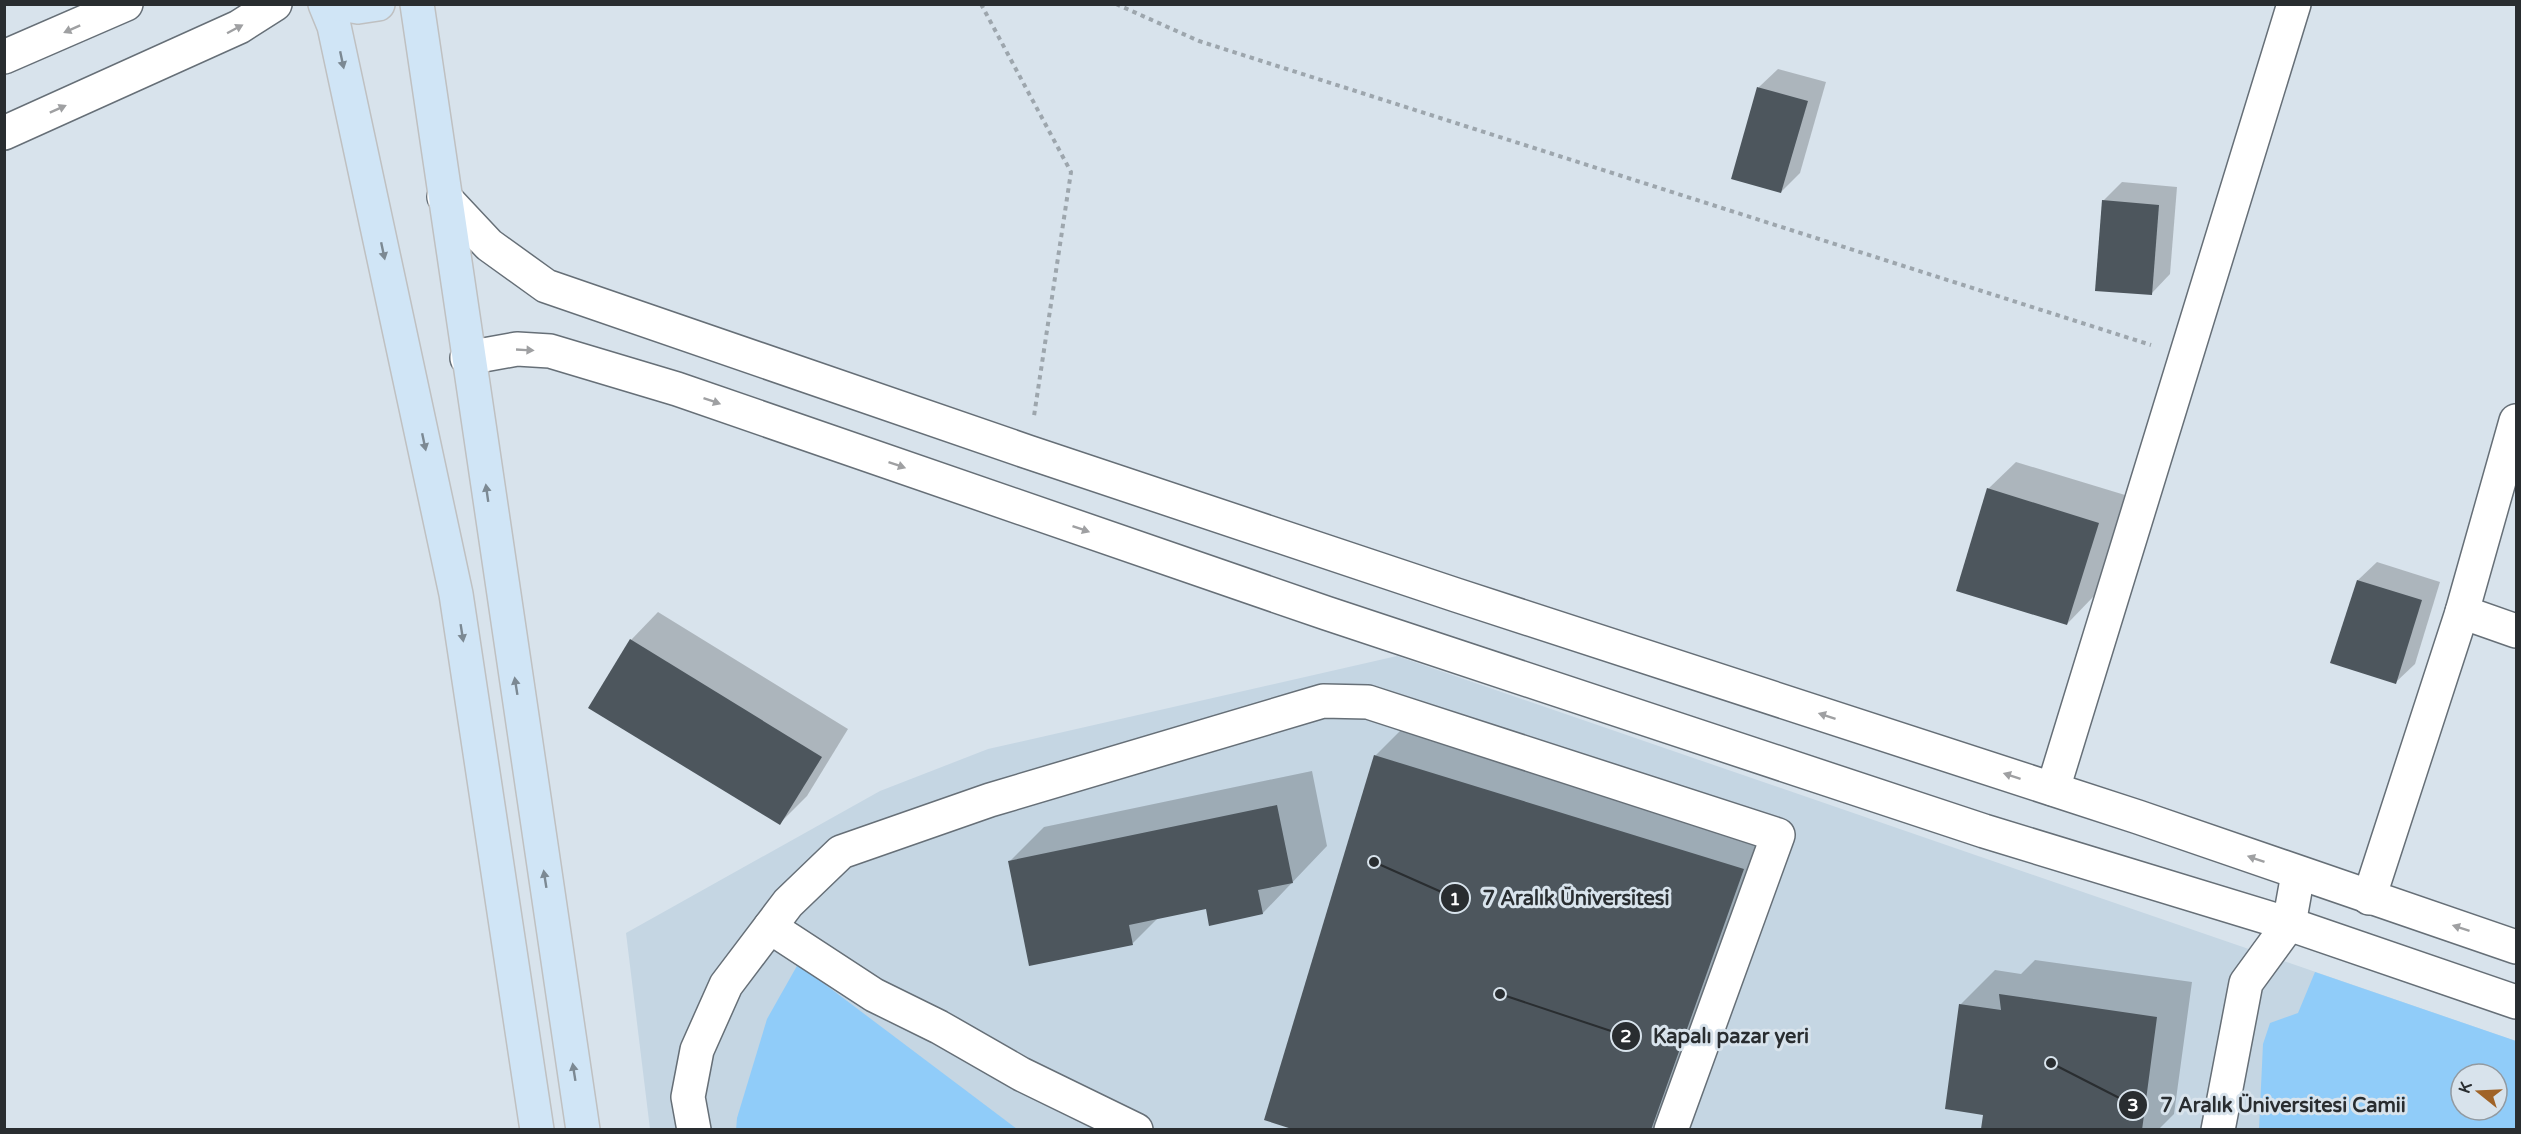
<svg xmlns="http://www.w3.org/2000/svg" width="2521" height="1134" font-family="'Varela Round',sans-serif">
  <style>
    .built { fill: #c5d6e3; fill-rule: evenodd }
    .green { fill: #90ccf9; fill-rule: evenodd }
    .shadow { fill: #0003 }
    .building { fill: #4d565d }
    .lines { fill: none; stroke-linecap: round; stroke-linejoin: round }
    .minor-casing { stroke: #666f77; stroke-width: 36 }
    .major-casing { stroke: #bfc0c1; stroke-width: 36 }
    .path { stroke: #9da6ad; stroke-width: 4; stroke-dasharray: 4.5 4.5; stroke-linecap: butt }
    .minor { stroke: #fff; stroke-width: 33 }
    .major { stroke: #d0e5f6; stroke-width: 33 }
    .oneway { fill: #9fa0a2 }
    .oneway2 { fill: #7c8993 }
    .leader { fill: none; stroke: #292d30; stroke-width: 2 }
    .callout-dot { fill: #292d30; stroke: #d8e3ec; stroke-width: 2 }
    .mark-label { font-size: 18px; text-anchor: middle; font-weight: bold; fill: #fff }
    .callout-label { font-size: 20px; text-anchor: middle; font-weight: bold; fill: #292d30; stroke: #d8e3ec; stroke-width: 6; stroke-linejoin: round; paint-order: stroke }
  </style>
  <rect width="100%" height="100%" fill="#d8e3ec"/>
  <!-- built -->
  <path class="built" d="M1397,656l1119,385v88h-1866l-24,-196 254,-142 108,-42zM2461,1074h36v36h-36z"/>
  <!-- green -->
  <g class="green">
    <path d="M798,964l219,165 -281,1 1,-12 30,-99z"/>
    <path d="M2315,972l201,69v88h-257l4,-85 7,-21 28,-10zM2461,1074h36v36h-36z"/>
  </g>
  <!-- shadow -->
  <g class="shadow">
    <path d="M1778,69l48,13 -26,91 -19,19 -48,-14 26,-91z"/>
    <path d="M2122,182l55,5 -7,87 -18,19 -49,-92z"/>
    <path d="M2016,462l109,33 -31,101 -27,28 -79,-135z"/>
    <path d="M2377,562l63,20 -25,82 -19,18 -38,-102z"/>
    <path d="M658,612l190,117 -41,67 -27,27 -149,-183z"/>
    <path d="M1410,721l368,113 -106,296h-372l75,-374z"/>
    <path d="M1312,771l15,75 -64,67 -56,-5 -49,10 -25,25 -124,-81 35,-35z"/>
    <path d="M2035,960l157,22 -18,132 -16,16h-160l-14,-16 -24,-109 35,-35 26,4z"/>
  </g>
  <!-- building -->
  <g class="building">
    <path d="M1757,87l51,14 -27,92 -50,-14z"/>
    <path d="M2102,200l57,5 -7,90 -57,-4z"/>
    <path d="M1987,488l112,35 -32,102 -111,-34z"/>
    <path d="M2357,580l65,20 -26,84 -66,-21z"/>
    <path d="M630,639l192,118 -42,68 -192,-117z"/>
    <path d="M1374,755l370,114 -93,261h-356l-31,-10z"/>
    <path d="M1277,805l16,78 -35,7 5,24 -54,12 -3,-17 -77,16 4,20 -104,21 -21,-105z"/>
    <path d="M1999,994l158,23 -15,113h-155l-6,-1 2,-14 -38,-6 14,-105 42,6z"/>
  </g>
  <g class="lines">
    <!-- minor casing -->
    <g class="minor-casing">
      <g id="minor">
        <path d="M4,57l122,-53"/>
        <path d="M4,133l235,-106 36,-23"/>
        <path d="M444,197l45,48 57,41 482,166 428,143 682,222 378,130"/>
        <path d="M467,358l50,-9 33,2 127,38 649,224 658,218 305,93 227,78"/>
        <path d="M2462,612l54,19"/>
        <path d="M2053,789l241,-785"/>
        <path d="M2369,898l93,-286 54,-191"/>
        <path d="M770,927l104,68 65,32 82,47 115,56"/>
        <path d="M694,1130l-6,-33 9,-47 29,-65 62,-82 53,-51 149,-52 333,-99 45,1 410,133 -107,295"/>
        <path d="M2218,1130l28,-147 43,-59 9,-50"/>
      </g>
    </g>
    <!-- major casing -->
    <g class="major-casing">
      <g id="major">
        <path d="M325,4l9,22 122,568 81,536"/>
        <path d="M339,4l19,3 20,-3"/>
        <path d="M417,4l166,1126"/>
      </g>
    </g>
    <!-- path -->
    <g class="path">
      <path d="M981,4l90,168 -37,244"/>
      <path d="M1116,4l83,37 952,304"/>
    </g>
    <!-- minor -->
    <use href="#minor" class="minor"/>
    <!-- major -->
    <use href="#major" class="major"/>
  </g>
  <!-- one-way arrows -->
  <defs><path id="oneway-solid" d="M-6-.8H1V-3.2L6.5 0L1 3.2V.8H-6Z" transform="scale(1.5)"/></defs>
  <g class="oneway">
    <use href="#oneway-solid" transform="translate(72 29) rotate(156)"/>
    <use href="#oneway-solid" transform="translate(235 29) rotate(-28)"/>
    <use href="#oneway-solid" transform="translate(58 109) rotate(-24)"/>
    <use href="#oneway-solid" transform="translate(525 350) rotate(3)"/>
    <use href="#oneway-solid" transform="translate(712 401) rotate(19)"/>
    <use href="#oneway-solid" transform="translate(897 465) rotate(19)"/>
    <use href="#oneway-solid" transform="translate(1081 529) rotate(19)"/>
    <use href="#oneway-solid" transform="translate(1827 716) rotate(-162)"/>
    <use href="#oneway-solid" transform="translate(2012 776) rotate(-162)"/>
    <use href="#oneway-solid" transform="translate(2256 859) rotate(-161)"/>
    <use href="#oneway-solid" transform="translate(2461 928) rotate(-162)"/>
  </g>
  <g class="oneway2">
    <use href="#oneway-solid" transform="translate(342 60) rotate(78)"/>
    <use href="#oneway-solid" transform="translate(383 251) rotate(78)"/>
    <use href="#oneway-solid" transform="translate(424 442) rotate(78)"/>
    <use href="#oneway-solid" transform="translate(487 493) rotate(-98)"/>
    <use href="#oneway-solid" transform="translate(462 633) rotate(81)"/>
    <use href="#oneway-solid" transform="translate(516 686) rotate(-99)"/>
    <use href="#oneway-solid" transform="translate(545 879) rotate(-99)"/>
    <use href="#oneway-solid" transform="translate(574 1072) rotate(-99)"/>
  </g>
  <!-- callouts -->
  <path class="leader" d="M1374 862L1455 898M1500 994L1626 1036M2051 1063L2133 1105"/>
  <g class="callout-dot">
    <circle cx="1374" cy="862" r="6"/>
    <circle cx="1500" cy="994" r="6"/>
    <circle cx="2051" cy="1063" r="6"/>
    <circle cx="1455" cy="898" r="15"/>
    <circle cx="1626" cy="1036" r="15"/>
    <circle cx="2133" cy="1105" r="15"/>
  </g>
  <g class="mark-label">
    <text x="1455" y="905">1</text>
    <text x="1626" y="1042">2</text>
    <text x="2133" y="1111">3</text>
  </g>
  <g class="callout-label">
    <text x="1576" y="905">7 Aralık Üniversitesi</text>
    <text x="1731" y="1043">Kapalı pazar yeri</text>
    <text x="2283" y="1112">7 Aralık Üniversitesi Camii</text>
  </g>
  <!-- border -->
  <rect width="2521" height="1134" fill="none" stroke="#292d30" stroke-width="12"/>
  <!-- north arrow -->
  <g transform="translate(2479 1092) rotate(288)"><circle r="28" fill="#d8e3ec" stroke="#929aa1" stroke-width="1.5"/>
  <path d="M0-4.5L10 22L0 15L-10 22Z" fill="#a06327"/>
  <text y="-9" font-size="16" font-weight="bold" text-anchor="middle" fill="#292d30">K</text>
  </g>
</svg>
